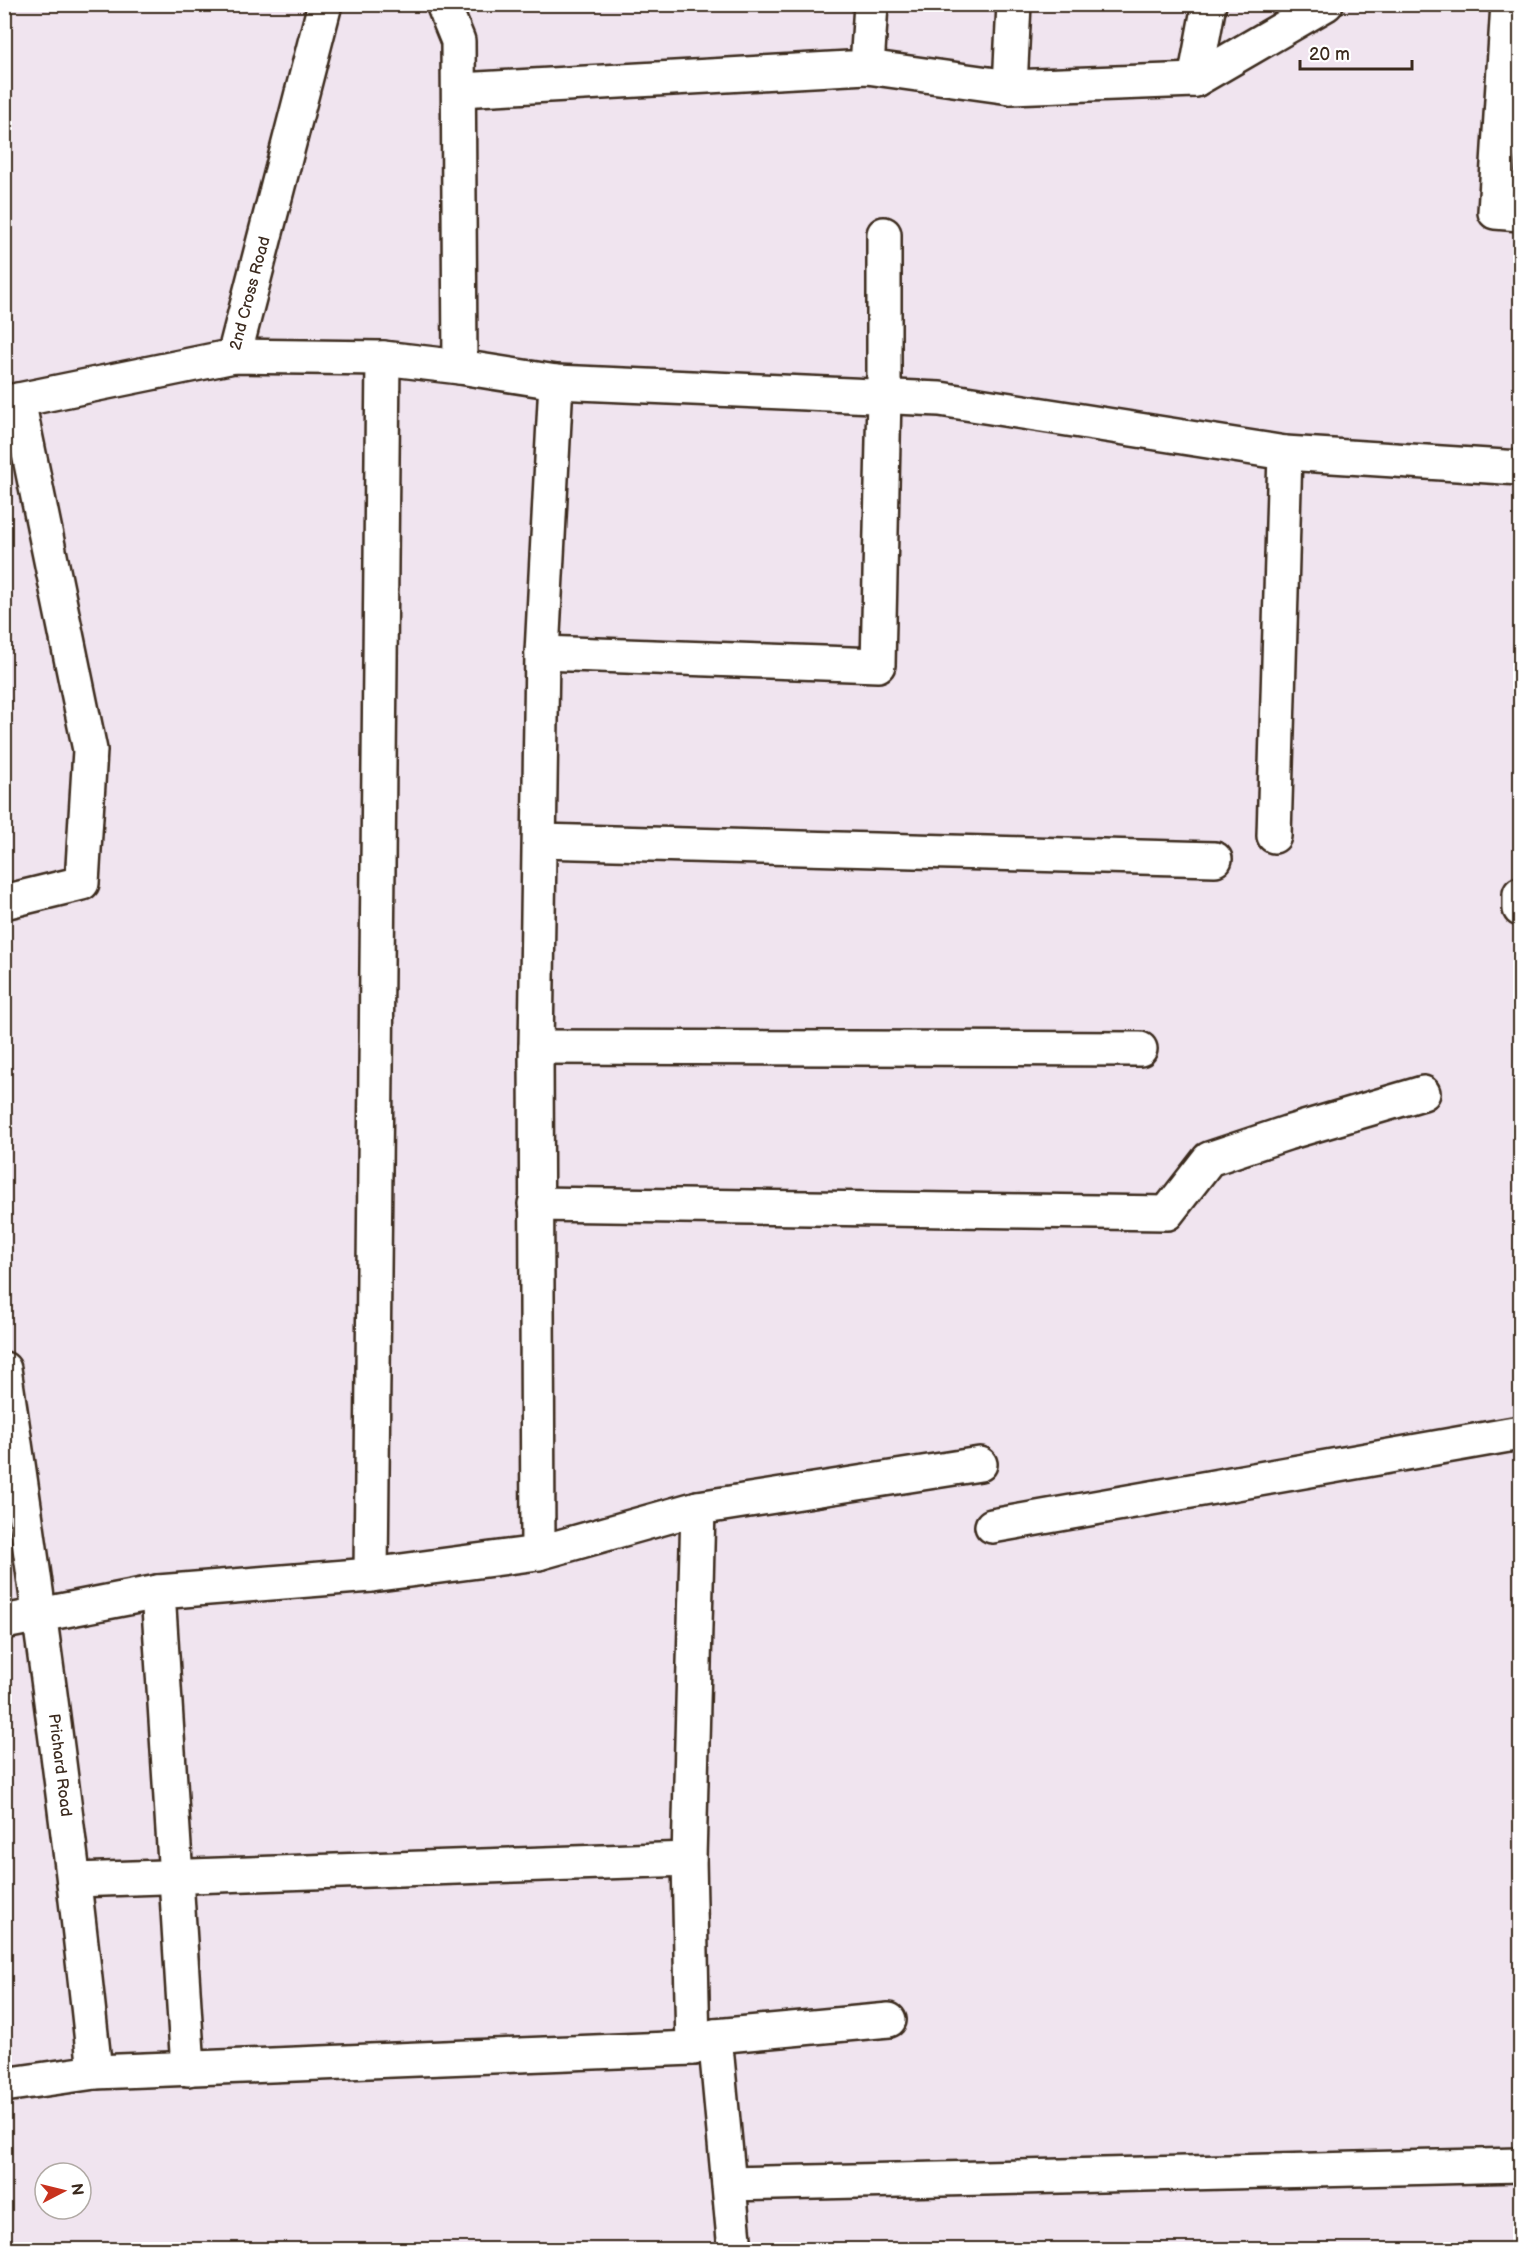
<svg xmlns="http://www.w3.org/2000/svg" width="1525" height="2254" font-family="'Balsamiq Sans',sans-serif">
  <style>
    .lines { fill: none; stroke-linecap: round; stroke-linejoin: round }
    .minor-casing { stroke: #3b2a1e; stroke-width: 38 }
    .minor { stroke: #fff; stroke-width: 33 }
    .labels { text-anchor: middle; stroke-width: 4.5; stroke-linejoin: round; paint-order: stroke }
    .street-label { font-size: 16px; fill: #3b2a1e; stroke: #fff }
  </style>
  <rect width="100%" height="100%" fill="#f0e4ef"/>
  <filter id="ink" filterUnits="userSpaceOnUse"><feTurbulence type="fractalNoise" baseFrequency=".0167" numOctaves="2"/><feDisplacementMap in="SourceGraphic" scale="12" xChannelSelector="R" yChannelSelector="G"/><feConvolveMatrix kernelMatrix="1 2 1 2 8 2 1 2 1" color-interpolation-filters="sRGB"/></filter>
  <g filter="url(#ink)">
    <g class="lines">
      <!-- minor casing -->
      <g class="minor-casing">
        <g id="minor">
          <path d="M443,4l15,37 2,326"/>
          <path d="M1508,4l-13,208 25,2"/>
          <path d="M867,67l143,20 185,-7 131,-76"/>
          <path d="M1195,80l14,-76"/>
          <path d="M1010,87l4,-83"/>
          <path d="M460,90l407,-23 4,-63"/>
          <path d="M234,356l91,-352"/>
          <path d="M4,403l230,-47 149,2 77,9 96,15 384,17 345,54 235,15"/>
          <path d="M542,653l336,12 6,-269v-162"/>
          <path d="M1274,836l11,-383"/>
          <path d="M540,841l675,18"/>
          <path d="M4,902l78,-19 8,-133 -72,-350"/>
          <path d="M1520,909v-15"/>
          <path d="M536,1047l604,2"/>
          <path d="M535,1204l632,9 42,-54 78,-26 136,-40"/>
          <path d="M4,1369c35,234 67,468 91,703l-91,13"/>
          <path d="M992,1526l528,-93"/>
          <path d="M538,1553l-2,-506 6,-394 14,-271"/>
          <path d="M371,1575l12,-1217"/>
          <path d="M158,1592l30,477"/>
          <path d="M4,1622l154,-30 213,-17 167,-22 160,-45 282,-44"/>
          <path d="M75,1880l614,-21"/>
          <path d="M715,2036l20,214"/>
          <path d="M693,2048l-4,-189 9,-351"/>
          <path d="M95,2072l598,-24 22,-12 174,-16"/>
          <path d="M729,2184l791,-19"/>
        </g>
      </g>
      <!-- minor -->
      <use href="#minor" class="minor"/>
    </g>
  </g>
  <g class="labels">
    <!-- street labels -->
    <g class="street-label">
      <text transform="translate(249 293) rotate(-75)" y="6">2nd Cross Road</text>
      <text transform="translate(61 1765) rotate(83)" y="6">Prichard Road</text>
    </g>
  </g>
  <!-- margin -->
  <rect width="1525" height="2254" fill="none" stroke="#fff" stroke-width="24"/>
  <rect x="12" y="12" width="1501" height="2230" fill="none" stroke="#3b2a1e" stroke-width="2" filter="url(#ink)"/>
  <!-- north arrow -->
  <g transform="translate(63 2191) rotate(83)"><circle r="28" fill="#ffffff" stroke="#b1aaa5" stroke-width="1.5"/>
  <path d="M0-4.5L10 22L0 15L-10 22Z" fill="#c8321e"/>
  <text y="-9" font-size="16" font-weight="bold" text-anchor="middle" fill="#3b2a1e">N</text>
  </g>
  <!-- scale -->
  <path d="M1300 60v9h112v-9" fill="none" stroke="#3b2a1e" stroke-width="3"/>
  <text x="1309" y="60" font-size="18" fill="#3b2a1e" stroke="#ffffff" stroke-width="4.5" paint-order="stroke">20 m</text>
</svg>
